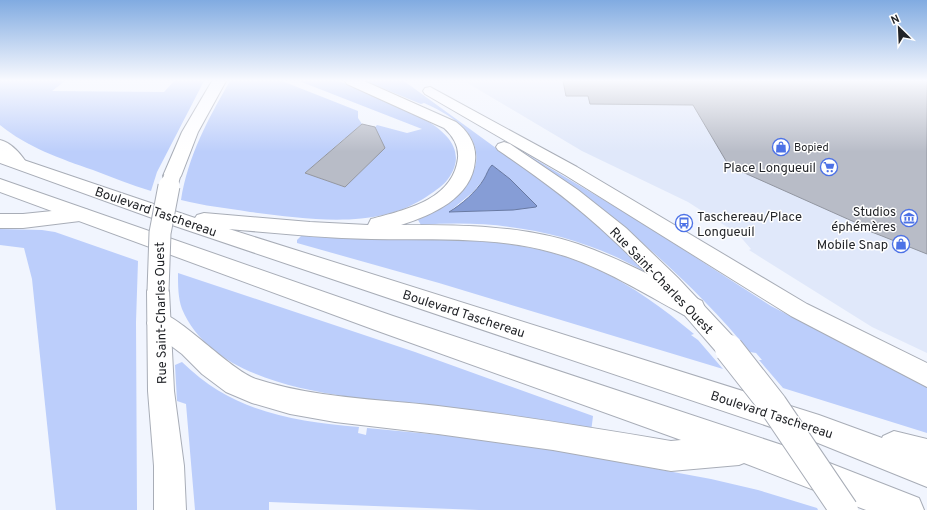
<svg xmlns="http://www.w3.org/2000/svg" width="927" height="510" font-family="Overpass,sans-serif">
  <style>
    .built { fill: #e0e8fa }
    .green { fill: #bccefb; fill-rule: evenodd }
    .water { fill: #869dd6; stroke: #6879a2 }
    .building { fill: #b8bcc7; stroke: #9296a0 }
    .lines { fill: none; stroke-linecap: round; stroke-linejoin: round }
    .tertiary-casing { stroke: #a8adb7; stroke-width: 2 }
    .trunk-casing { stroke: #a8adb7; stroke-width: 2 }
    .motorway-casing { stroke: #a8adb7; stroke-width: 2 }
    .tertiary { fill: #fff; fill-rule: evenodd }
    .trunk { fill: #fff; fill-rule: evenodd }
    .motorway { fill: #fff; fill-rule: evenodd }
    .tertiary-bridge-far2-casing { stroke: #a8adb7; stroke-width: 18; stroke-linecap: butt }
    .tertiary-bridge-far1-casing { stroke: #a8adb7; stroke-width: 23; stroke-linecap: butt }
    .tertiary-bridge-casing { stroke: #a8adb7; stroke-width: 30; stroke-linecap: butt }
    .tertiary-bridge-far2 { stroke: #fff; stroke-width: 16 }
    .tertiary-bridge-far1 { stroke: #fff; stroke-width: 21 }
    .tertiary-bridge { stroke: #fff; stroke-width: 28 }
    .labels { text-anchor: middle; stroke-width: 3; stroke-linejoin: round; paint-order: stroke }
    .far-poi-label { font-size: 11px; fill: #222428; stroke: #fff; text-anchor: start }
    .poi-label { font-size: 13px; fill: #222428; stroke: #fff; text-anchor: end }
    .street-label { font-size: 13px; fill: #222428; stroke: #fff }
  </style>
  <rect width="100%" height="100%" fill="#f1f5fe"/>
  <!-- built -->
  <path class="built" d="M464,81h463v272l-55,-26 -123,-77 2,-1 -13,-15 -50,-32 -106,-51z"/>
  <!-- green -->
  <g class="green">
    <path d="M0,81h65l-13,10 112,1 10,-11h30l-47,91 -6,19c-20,-6 -39,-14 -58,-21 -32,-11 -66,-23 -93,-45z"/>
    <path d="M230,81h52l76,30v7l4,6 -6,5 14,3 7,-7 30,8 15,-4 -123,-48c12,0 28,-3 39,0 13,4 27,11 39,17 30,12 103,37 71,81 -5,7 -12,11 -19,16 -51,36 -120,24 -179,17 -23,-4 -46,-6 -69,-12 7,-44 27,-81 49,-119zM345,138l40,10 -40,39 -40,-14z"/>
    <path d="M365,81h39l166,121 46,39 31,30 -2,1c-69,-40 -145,-53 -224,-47l-3,-5c68,-33 85,-83 6,-117l-3,1zM492,165l18,14 27,27 -24,4 -64,2 24,-20 11,-13z"/>
    <path d="M513,146l126,75 132,85 156,81v46l-144,-45 -24,-28h3l-6,-7 -6,-1c-67,-81 -149,-148 -237,-206z"/>
    <path d="M0,229l42,1 13,2 83,29 -2,61 1,188h-81l-24,-231 -8,-31 -24,-3z"/>
    <path d="M303,234c39,2 77,3 116,4 62,2 120,4 177,31 36,16 68,40 98,65l-3,1 7,5 25,29 -284,-86 -142,-40v-3z"/>
    <path d="M178,273l237,79 178,64 -2,16c-52,-9 -104,-18 -156,-25 -77,-10 -217,-13 -253,-98 -4,-11 -4,-24 -4,-36z"/>
    <path d="M182,362c51,50 109,59 177,65l-1,6 8,2 1,-7 126,12 61,10 157,29 47,11 59,18 1,2h-339l-210,-8v8h-74l-9,-106 -9,-3 -2,-36z"/>
  </g>
  <!-- water -->
  <path class="water" d="M492,165l18,14 27,27 -1,1 -23,3 -64,2c13,-8 27,-20 35,-33 3,-5 4,-10 8,-14z"/>
  <!-- building -->
  <g class="building">
    <path d="M563,81h364v173l-45,-18 -13,-5 1,-2 -141,-63 -36,-61 -103,-1 -2,-8h-22z"/>
    <path d="M362,124l13,3 10,21 -40,39 -40,-14z"/>
  </g>
  <g class="lines">
    <!-- tertiary casing -->
    <g class="tertiary-casing">
      <g id="tertiary">
        <path d="M212,81h14l-28,51 -17,44 -3,4 -6,1 -6,-1 -3,-4 19,-44z"/>
        <path d="M430,87l147,80 230,137 120,59v24l-136,-71 -226,-141 -140,-81 -2,-3 2,-3z"/>
        <path d="M504,142l6,2 68,46 48,38 52,50 60,64 3,7 -3,7 -9,3 -9,-3c-35,-40 -69,-82 -109,-118 -35,-33 -73,-61 -113,-88l-2,-3 2,-3z"/>
        <path d="M158,282l8,3 3,6 5,100 10,75 2,44h-32v-44l-6,-75 -1,-100 3,-6z"/>
      </g>
    </g>
    <!-- trunk casing -->
    <g class="trunk-casing">
      <g id="trunk">
        <path d="M345,81h19l92,41c12,9 21,23 19,39 -3,37 -43,54 -74,64 59,0 120,0 177,19 43,15 83,37 124,57l3,7 -3,7 -9,3 -9,-3c-43,-23 -86,-51 -133,-63 -59,-16 -120,-12 -180,-13 -48,-1 -95,-6 -142,-10l590,186 63,23 1,-2 11,-5 33,8v48l-109,-44 -652,-220 -166,-60v-11l195,66 2,-3 7,-2 106,9 58,3 3,-6c34,-9 82,-19 87,-61 1,-12 -5,-22 -14,-30l-97,-44z"/>
        <path d="M0,179l393,137 398,132 128,50 5,12h-58l-122,-47 -5,2 -68,6 -118,-21 -115,-16 -103,-12 -45,-8 -38,-11 -26,-11 -24,-18 -20,-20 -32,-24 -3,-7 3,-7c3,-1 6,-3 9,-3 18,0 71,57 97,66 58,19 121,20 182,27 78,9 155,22 233,35l10,-1 -306,-110 -375,-138z"/>
      </g>
    </g>
    <!-- motorway casing -->
    <g class="motorway-casing">
      <g id="motorway">
        <path d="M0,140c10,2 20,13 26,22l-3,4c-11,3 -15,-3 -23,-11z"/>
        <path d="M81,208l7,2 3,5 -3,5 -65,8h-23v-14h23z"/>
      </g>
    </g>
    <!-- tertiary -->
    <use href="#tertiary" class="tertiary"/>
    <!-- trunk -->
    <use href="#trunk" class="trunk"/>
    <!-- motorway -->
    <use href="#motorway" class="motorway"/>
    <!-- tertiary-bridge-far2 casing -->
    <g class="tertiary-bridge-far2-casing">
      <path id="tertiary-bridge-far2" d="M169,187l3,-11"/>
    </g>
    <!-- tertiary-bridge-far1 casing -->
    <g class="tertiary-bridge-far1-casing">
      <path id="tertiary-bridge-far1" d="M158,291l2,-58 9,-47"/>
    </g>
    <!-- tertiary-bridge casing -->
    <g class="tertiary-bridge-casing">
      <path id="tertiary-bridge" d="M729,349l44,56 71,105"/>
    </g>
    <!-- tertiary-bridge-far2 -->
    <use href="#tertiary-bridge-far2" class="tertiary-bridge-far2"/>
    <!-- tertiary-bridge-far1 -->
    <use href="#tertiary-bridge-far1" class="tertiary-bridge-far1"/>
    <!-- tertiary-bridge -->
    <use href="#tertiary-bridge" class="tertiary-bridge"/>
  </g>
  <!-- sky -->
  <linearGradient id="sky" x2="0" y2="1"><stop stop-color="#81abe1"/><stop offset="0.53" stop-color="#f9faff"/><stop offset="1" stop-color="#f9faff" stop-opacity="0"/></linearGradient>
  <rect width="927" height="152" fill="url(#sky)"/>
  <!-- icons -->
  <defs>
    <g id="shop-ring" transform="scale(0.9)"><circle r="9.5" fill="#fff" stroke="#4d72e6" stroke-width="1.5"/><path d="M-5-2.5h2.3a2.7 3.5 0 0 1 5.4 0H5L5.5 6h-11ZM-1.5-2.5h3a1.5 2.3 0 0 0-3 0Z" fill="#4d72e6"/></g>
    <g id="supermarket-ring" transform="scale(0.9)"><circle r="9.5" fill="#fff" stroke="#4d72e6" stroke-width="1.5"/><path d="M-6-5.5h2.5l.6 2H6L4.5 2H-2.5L-4.4-4H-6ZM-1.5 3.2a1.3 1.3 0 1 0 .1 0ZM3 3.2a1.3 1.3 0 1 0 .1 0Z" fill="#4d72e6"/></g>
    <g id="museum-ring" transform="scale(0.9)"><circle r="9.5" fill="#fff" stroke="#4d72e6" stroke-width="1.5"/><path d="M0-6L6-3V-2H-6V-3ZM-5-1h2V3h-2ZM-1-1h2V3h-2ZM3-1h2V3H3ZM-6 4H6V6H-6Z" fill="#4d72e6"/></g>
    <g id="bus-ring" transform="scale(0.9)"><circle r="9.5" fill="#fff" stroke="#4d72e6" stroke-width="1.5"/><path d="M-5-6H5V4H4V6H2V4H-2V6H-4V4H-5ZM-3.5-4V0h7V-4ZM-3.5 1.2v1.5H-2V1.2ZM2 1.2v1.5H3.5V1.2Z" fill="#4d72e6"/></g>
  </defs>
  <g fill-rule="evenodd">
    <use href="#shop-ring" x="781" y="147"/>
    <use href="#supermarket-ring" x="829" y="167"/>
    <use href="#museum-ring" x="909" y="218"/>
    <use href="#bus-ring" x="684" y="223"/>
    <use href="#shop-ring" x="901" y="244"/>
  </g>
  <g class="labels">
    <!-- far-poi labels -->
    <g class="far-poi-label">
      <text x="794" y="151">Bopied</text>
    </g>
    <!-- poi labels -->
    <g class="poi-label">
      <text x="816" y="172">Place Longueuil</text>
      <text x="896" y="216">Studios<tspan x="896" dy="15">éphémères</tspan></text>
      <text x="697" y="221" text-anchor="start">Taschereau/Place<tspan x="697" dy="15">Longueuil</tspan></text>
      <text x="888" y="249">Mobile Snap</text>
    </g>
    <!-- street labels -->
    <g class="street-label">
      <text transform="translate(156 211) rotate(19)" y="5">Boulevard Taschereau</text>
      <text transform="translate(662 280) rotate(46)" y="5">Rue Saint-Charles Ouest</text>
      <text transform="translate(160 313) rotate(-91)" y="5">Rue Saint-Charles Ouest</text>
      <text transform="translate(464 313) rotate(18)" y="5">Boulevard Taschereau</text>
      <text transform="translate(772 414) rotate(18)" y="5">Boulevard Taschereau</text>
    </g>
  </g>
  <!-- north arrow -->
  <g transform="translate(899 28) rotate(336)" stroke="#ffffff" stroke-width="3" paint-order="stroke">
  <path d="M0-3L7 15L0 10L-7 15Z" fill="#222428"/>
  <text y="-6" font-size="11" font-weight="bold" text-anchor="middle" fill="#222428">N</text>
  </g>
</svg>
